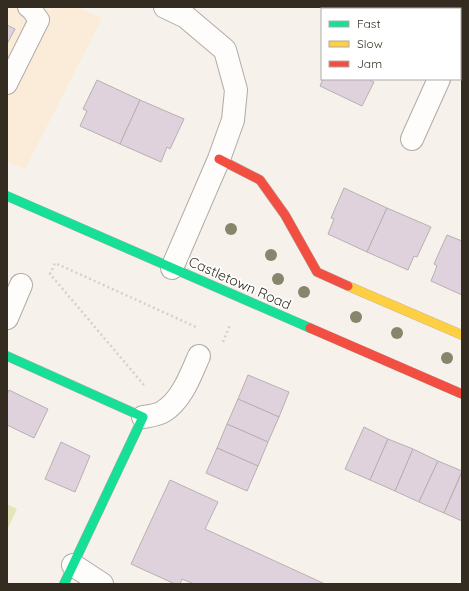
<svg xmlns="http://www.w3.org/2000/svg" width="469" height="591" font-family="Quicksand,sans-serif">
  <style>
    .built { fill: #faecd9 }
    .green { fill: #e6e5b7 }
    .building { fill: #e0d2dd; stroke: #b7b0b2 }
    .lines { fill: none; stroke-linecap: round; stroke-linejoin: round }
    .lane-casing { stroke: #b1aba4; stroke-width: 22 }
    .street-casing { stroke: #b1aba4; stroke-width: 24 }
    .fast-casing { stroke: #b1aba4; stroke-width: 10 }
    .slow-casing { stroke: #b1aba4; stroke-width: 10 }
    .jam-casing { stroke: #b1aba4; stroke-width: 10 }
    .path { stroke: #d3d1ce; stroke-width: 2.5; stroke-dasharray: 2 3; stroke-linecap: butt }
    .lane { stroke: #fefdfc; stroke-width: 20 }
    .street { stroke: #fefdfc; stroke-width: 22 }
    .fast { stroke: #16e098; stroke-width: 9 }
    .slow { stroke: #ffcf43; stroke-width: 9 }
    .jam { stroke: #f24e42; stroke-width: 9 }
    .tree { fill: #87866c }
    .labels { text-anchor: middle; stroke-width: 3.5; stroke-linejoin: round; paint-order: stroke }
    .street-label { font-size: 14px; fill: #342c21; stroke: #fff }
  </style>
  <rect width="100%" height="100%" fill="#f6f1eb"/>
  <!-- built -->
  <path class="built" d="M7,7h70l25,11 -77,151 -18,-8z"/>
  <!-- green -->
  <path class="green" d="M7,504l10,5 -10,21z"/>
  <!-- building -->
  <g class="building">
    <path d="M357,7h46l4,2h-50z"/>
    <path d="M7,25l8,4 -8,15z"/>
    <path d="M323,79h45l6,3 -12,24 -42,-20z"/>
    <path d="M97,80l43,20 -20,44 -40,-18 7,-15 -4,-2z"/>
    <path d="M140,100l44,19 -14,30 -3,-2 -6,15 -41,-18z"/>
    <path d="M344,188l43,20 -20,44 -39,-18 6,-15 -3,-1z"/>
    <path d="M387,208l44,19 -14,30 -3,-1 -6,14 -41,-18z"/>
    <path d="M447,235l15,6v54l-31,-14 6,-15 -3,-2z"/>
    <path d="M248,375l41,17 -10,25 -41,-18z"/>
    <path d="M9,390l39,19 -14,29 -27,-13v-31z"/>
    <path d="M238,399l41,18 -11,25 -41,-18z"/>
    <path d="M227,424l41,18 -10,24 -41,-18z"/>
    <path d="M364,427l24,12 -18,41 -25,-11z"/>
    <path d="M388,439l25,10 -18,42 -25,-11z"/>
    <path d="M61,442l29,14 -15,36 -30,-13z"/>
    <path d="M217,448l41,18 -11,25 -41,-18z"/>
    <path d="M413,449l25,12 -19,41 -24,-11z"/>
    <path d="M438,461l24,10 -18,42 -25,-11z"/>
    <path d="M462,472v49l-18,-8z"/>
    <path d="M170,480l48,22 -13,27 120,55h-131l-12,-5 -2,5h-5l-44,-20z"/>
  </g>
  <g class="lines">
    <!-- lane casing -->
    <g class="lane-casing">
      <path id="lane" d="M7,84l32,-64 -8,-11 -3,-2"/>
    </g>
    <!-- street casing -->
    <g class="street-casing">
      <g id="street">
        <path d="M165,7l21,10 39,33 11,40 -3,30 -14,39 -47,109"/>
        <path d="M460,32l2,-4"/>
        <path d="M412,139l27,-60"/>
        <path d="M7,318l14,-33"/>
        <path d="M143,417c6,-1 16,-2 21,-6 18,-11 27,-37 35,-55"/>
        <path d="M73,565l29,19"/>
      </g>
    </g>
    <!-- fast casing -->
    <g class="fast-casing">
      <g id="fast">
        <path d="M7,196l303,132"/>
        <path d="M7,356l136,61 -79,167"/>
      </g>
    </g>
    <!-- slow casing -->
    <g class="slow-casing">
      <path id="slow" d="M348,286l114,49"/>
    </g>
    <!-- jam casing -->
    <g class="jam-casing">
      <g id="jam">
        <path d="M219,159l41,21 25,35 32,57 31,14"/>
        <path d="M310,328l152,66"/>
      </g>
    </g>
    <!-- path -->
    <g class="path">
      <path d="M414,7l4,2"/>
      <path d="M223,342l7,-17"/>
      <path d="M144,385l-94,-111 5,-11 141,64"/>
    </g>
    <!-- lane -->
    <use href="#lane" class="lane"/>
    <!-- street -->
    <use href="#street" class="street"/>
    <!-- fast -->
    <use href="#fast" class="fast"/>
    <!-- slow -->
    <use href="#slow" class="slow"/>
    <!-- jam -->
    <use href="#jam" class="jam"/>
  </g>
  <!-- trees -->
  <g class="tree">
    <circle cx="231" cy="229" r="6"/>
    <circle cx="271" cy="255" r="6"/>
    <circle cx="278" cy="279" r="6"/>
    <circle cx="304" cy="292" r="6"/>
    <circle cx="356" cy="317" r="6"/>
    <circle cx="397" cy="333" r="6"/>
    <circle cx="447" cy="358" r="6"/>
  </g>
  <g class="labels">
    <!-- street labels -->
    <g class="street-label">
      <text transform="translate(240 283) rotate(24)" y="5">Castletown Road</text>
    </g>
  </g>
  <!-- border -->
  <rect width="469" height="591" fill="none" stroke="#342c21" stroke-width="16"/>
  <!-- legend -->
  <rect x="321" y="8" width="140" height="72" fill="#ffffff" stroke="#aeaba6"/>
  <rect x="329" y="21" width="20" height="6" fill="#16e098" stroke="#aeaba6"/>
  <text x="357" y="28" font-size="12" fill="#342c21">Fast</text>
  <rect x="329" y="41" width="20" height="6" fill="#ffcf43" stroke="#aeaba6"/>
  <text x="357" y="48" font-size="12" fill="#342c21">Slow</text>
  <rect x="329" y="61" width="20" height="6" fill="#f24e42" stroke="#aeaba6"/>
  <text x="357" y="68" font-size="12" fill="#342c21">Jam</text>
</svg>
